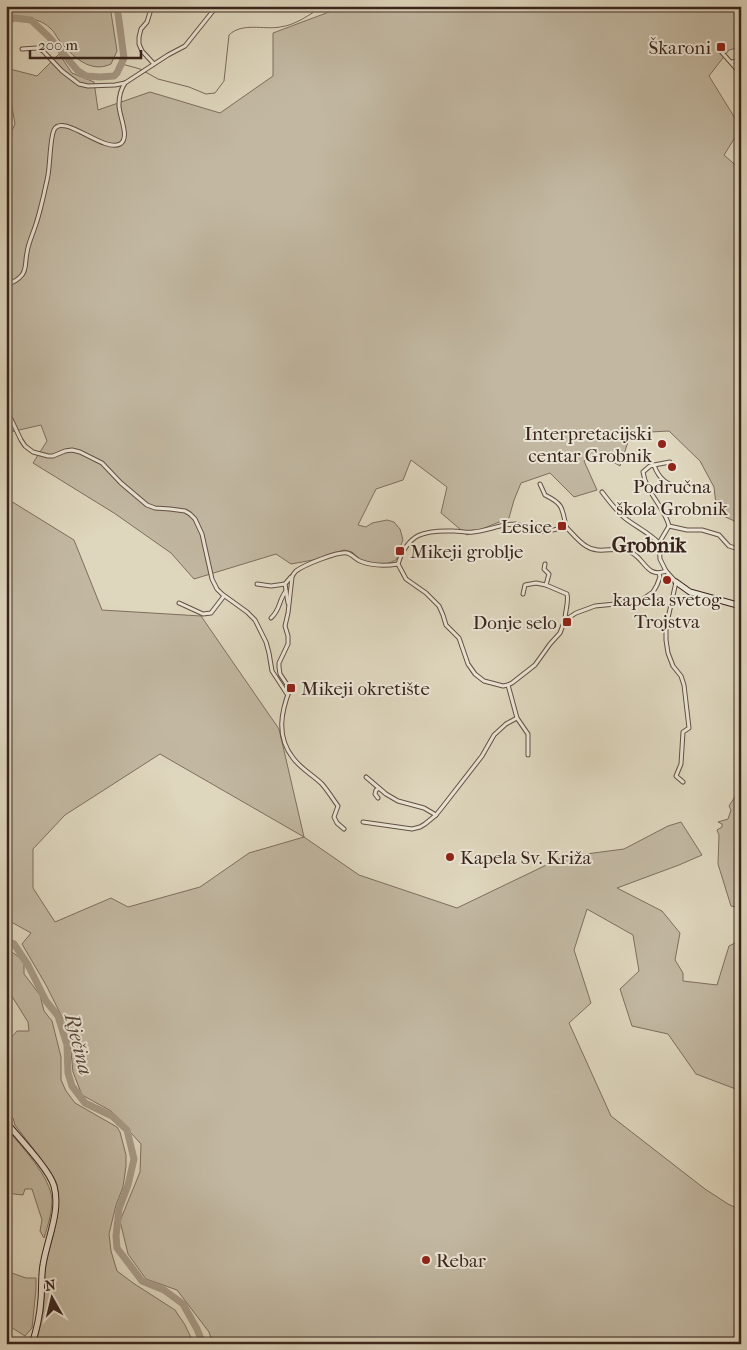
<svg xmlns="http://www.w3.org/2000/svg" width="747" height="1350" font-family="'IM FELL French Canon',serif">
  <style>
    .green { fill: #c2b8a2; stroke: #7e6e5f; fill-rule: evenodd }
    .lines { fill: none; stroke-linecap: round; stroke-linejoin: round }
    .stream { stroke: #7a6a5c; stroke-width: 1 }
    .river { stroke: #a69986; stroke-width: 7 }
    .minor-casing { stroke: #625044; stroke-width: 5 }
    .secondary-casing { stroke: #39241c; stroke-width: 7 }
    .minor { stroke: #eae4d4; stroke-width: 3 }
    .secondary { stroke: #eae4d4; stroke-width: 5 }
    .poi-dot { fill: #8f2418; stroke: #eae4d4; stroke-width: 2 }
    .labels { text-anchor: middle; stroke-width: 4; stroke-linejoin: round; paint-order: stroke }
    .poi-label { font-size: 19px; fill: #39241c; stroke: #eae4d4; text-anchor: end }
    .water-label { font-size: 20px; font-style: italic; fill: #5a473c; stroke: #eae4d4 }
    .quarter-label { font-size: 21px; font-weight: bold; fill: #39241c; stroke: #eae4d4 }
  </style>
  <rect width="100%" height="100%" fill="#ded6bd"/>
  <filter id="stains"><feTurbulence type="fractalNoise" baseFrequency=".004" numOctaves="4"/><feColorMatrix values="0 0 0 0 .2 0 0 0 0 .09 0 0 0 0 .02 0 0 0 .5 -.17"/></filter>
  <radialGradient id="worn" r=".72"><stop offset=".6" stop-color="#630" stop-opacity="0"/><stop offset="1" stop-color="#630" stop-opacity=".3"/></radialGradient>
  <!-- green -->
  <g class="green">
    <path d="M6,6h104l7,45 -6,13c-21,10 -39,-8 -52,-24 -3,-4 -5,-9 -9,-12 -6,-6 -17,-10 -25,-10 -7,-1 -12,-2 -19,1z"/>
    <path d="M345,6h396v41l-12,3 -20,26 32,52 -17,27 17,15v354l-24,-11 -3,-26 -14,-26 -31,-30 -38,2 -11,33 -22,-13 -14,8 13,29 -23,7 -24,-24 -29,10 -7,17 -5,18 -42,17 -26,-22 6,-26 -36,-27 -8,20 -27,9 -18,36 8,2 6,-4 15,-3 7,2 6,7 3,11 -4,10v4l-3,6 -9,4h-9l-16,-3 -10,-9 -8,-2 -31,10 -22,4 -15,-10 -82,25 -23,-26 -57,-40 -81,-50 14,-22 -6,-16 -35,8v-277l1,-14 8,-18 -4,-23 -5,-12v-21l31,8 22,-22 13,19 22,9 4,28 52,-18 70,21 53,-37v-43z"/>
    <path d="M6,498l68,42 28,70 99,6 78,113 25,108 55,38 98,33 106,-51 61,-8 44,-23 13,-4 21,33 -23,10 -62,23 45,23 18,22 -5,27 8,13v8l34,4 12,-39 12,-6v151l-45,-17 -28,-40 -36,-8 -12,-37 19,-18 -6,-36 -46,-26 -13,41 17,53 -22,20 42,93 94,73 23,15 13,6v134h-528l-4,-12 -32,-42 -31,-11 -18,-25 -8,-33 20,-49 1,-28 -30,-33 -29,-16 -9,-23 -4,-41 -23,-46 -24,-41 9,-11 -25,-14zM160,754l144,83 -55,16 -49,34 -72,20 -17,-9 -56,24 -22,-34v-39l32,-34z"/>
    <path d="M736,795l5,4v111l-1,-2 -9,-2 -13,-42 1,-29 -2,-5 5,-3v-3l-4,-2 10,-3 3,-9 -2,-4z"/>
    <path d="M6,948l13,9 5,7v10l16,21 4,16 8,10 9,36v23l5,11 9,12 42,24 3,5 6,23v11l-3,21 -7,18 -7,29 2,17 6,20 16,12 42,27 10,15 9,19h-159c5,-15 9,-30 9,-45 1,-12 0,-23 2,-35 5,-25 17,-53 11,-79 -3,-10 -10,-18 -16,-26 -9,-11 -17,-23 -26,-34l-2,-7 -7,-7v-82l5,9 6,-7h12l-1,-9 -20,-32h-2z"/>
    <path d="M6,1128c15,18 45,49 46,72 0,13 -4,25 -8,38l-4,-7 2,-11 -10,-31h-7l-2,6 -9,-1 -8,-3z"/>
    <path d="M9,1272l17,6h10v11l-4,39 -7,8 -19,-12v-15l2,1 -2,-5v-32z"/>
  </g>
  <g class="lines">
    <!-- stream -->
    <path class="stream" d="M122,64l18,5 18,10 31,8 17,7 9,-1 9,-12 5,-46c13,-13 35,-5 51,-8 16,-2 29,-12 43,-21"/>
    <!-- river -->
    <g class="river">
      <path d="M6,22l8,-4 17,2 18,17 29,34 8,5 14,1 14,-1 3,-3 7,-15 -7,-52"/>
      <path d="M6,107l1,6 -1,14"/>
      <path d="M6,940l8,4 14,21 18,36 12,15 9,29 1,28 4,13 13,17 27,13 15,14 7,29 -6,26 -9,24 -3,27 1,12 25,33 22,9 19,14 14,25 6,15"/>
    </g>
    <!-- minor casing -->
    <g class="minor-casing">
      <g id="minor">
        <path d="M152,6l-5,16 -6,7 -2,8v7l3,7 12,13"/>
        <path d="M718,48l23,26"/>
        <path d="M22,49l15,-1 6,3 19,20 17,13 9,2 27,-1 10,-2 43,-28 17,-9 32,-40"/>
        <path d="M731,62l8,-1 -3,7"/>
        <path d="M6,285c6,-2 12,-5 16,-10 5,-6 3,-15 5,-22 1,-9 5,-17 8,-26 4,-11 6,-21 9,-33 1,-6 3,-12 4,-19 2,-10 2,-37 6,-45 8,-18 50,23 66,14 11,-6 -2,-30 -1,-40 0,-7 2,-15 6,-21"/>
        <path d="M6,401l4,16 11,23 4,6 8,6 15,4h5l12,-5 7,-1 8,2 22,11 19,20 26,22 8,3 15,1 15,2 5,3 5,5 7,15 10,45 5,10 5,5 25,18 8,8 11,22 3,11 3,18 15,23"/>
        <path d="M654,465l16,-3"/>
        <path d="M540,484l5,11c18,9 17,12 21,32"/>
        <path d="M602,492c7,9 15,20 24,27 12,9 22,13 33,24l1,16 6,12"/>
        <path d="M669,526l18,4h15l17,5 10,11 12,4"/>
        <path d="M659,543l10,-17c-5,-20 -23,-33 -26,-54l7,-6 4,-1c5,15 14,20 29,24"/>
        <path d="M545,564l-1,5 5,5 -3,11 21,9c2,8 -2,17 -2,26"/>
        <path d="M659,573l1,4 -3,8 -4,7 -10,7 -7,3 -41,4 -19,7 -11,7 -5,13 -10,11 -15,21 -23,18 -4,2 -5,1 -19,-5 -9,-7 -7,-10 -9,-26 -13,-13 -3,-10 -4,-9 -13,-13 -20,-14 -8,-15c10,-31 26,-34 56,-33 6,0 13,2 19,1 14,-1 28,-8 42,-8 8,1 13,6 21,7 10,2 21,-2 30,-4 6,6 13,15 20,19 13,9 28,0 42,5 17,5 17,28 38,20l10,11 -10,45v13l2,13 5,13 8,10 3,9 5,43 -6,4 -2,32 -5,12 7,6"/>
        <path d="M257,584l14,2 14,-2"/>
        <path d="M523,594l2,-9 11,-2 10,2"/>
        <path d="M179,603l24,11 8,-1 13,-17"/>
        <path d="M288,603l-3,-19 6,-7"/>
        <path d="M271,618c10,-9 7,-17 15,-27"/>
        <path d="M517,718l11,16v21"/>
        <path d="M366,777l20,17 12,7 26,7 12,7"/>
        <path d="M378,798l-3,-4 1,-4 2,-1"/>
        <path d="M363,822l49,7 8,-2 5,-3 11,-9 8,-10 38,-49 12,-21 12,-11 11,-6 -9,-33"/>
        <path d="M344,829l-7,-6 -3,-6 4,-11c-5,-7 -10,-15 -16,-22 -9,-9 -21,-15 -29,-26 -17,-22 -12,-46 -3,-69l-10,-15 -1,-7v-4l9,-19v-8l-3,-10 3,-13 4,-36c1,-3 2,-4 4,-6 8,-6 42,-20 51,-18 5,1 8,6 13,8 12,5 25,5 38,3"/>
        <path d="M6,1117l4,5 -1,4"/>
      </g>
    </g>
    <!-- secondary casing -->
    <g class="secondary-casing">
      <g id="secondary">
        <path d="M676,582l14,10 51,14"/>
        <path d="M6,1122c12,15 43,47 48,64 7,26 -7,53 -11,79 -2,11 -1,23 -2,34 -1,15 -4,30 -9,45"/>
      </g>
    </g>
    <!-- minor -->
    <use href="#minor" class="minor"/>
    <!-- secondary -->
    <use href="#secondary" class="secondary"/>
  </g>
  <!-- markers -->
  <g class="poi-dot">
    <rect x="716" y="42" width="10" height="10" rx="2.5"/>
    <circle cx="662" cy="444" r="5"/>
    <circle cx="672" cy="467" r="5"/>
    <rect x="557" y="521" width="10" height="10" rx="2.5"/>
    <rect x="395" y="546" width="10" height="10" rx="2.5"/>
    <circle cx="667" cy="580" r="5"/>
    <rect x="562" y="617" width="10" height="10" rx="2.5"/>
    <rect x="286" y="683" width="10" height="10" rx="2.5"/>
    <circle cx="450" cy="857" r="5"/>
    <circle cx="426" cy="1260" r="5"/>
  </g>
  <g class="labels">
    <!-- poi labels -->
    <g class="poi-label">
      <text x="711" y="54">Škaroni</text>
      <text x="652" y="440">Interpretacijski<tspan x="652" dy="22">centar Grobnik</tspan></text>
      <text x="672" y="493" text-anchor="middle">Područna<tspan x="672" dy="22">škola Grobnik</tspan></text>
      <text x="552" y="533">Lesice</text>
      <text x="410" y="558" text-anchor="start">Mikeji groblje</text>
      <text x="667" y="606" text-anchor="middle">kapela svetog<tspan x="667" dy="22">Trojstva</tspan></text>
      <text x="557" y="629">Donje selo</text>
      <text x="301" y="695" text-anchor="start">Mikeji okretište</text>
      <text x="460" y="864" text-anchor="start">Kapela Sv. Križa</text>
      <text x="436" y="1267" text-anchor="start">Rebar</text>
    </g>
    <!-- water labels -->
    <g class="water-label">
      <text transform="translate(79 1044) rotate(76)" y="7">Rječina</text>
    </g>
    <!-- quarter labels -->
    <g class="quarter-label">
      <text x="649" y="552">Grobnik</text>
    </g>
  </g>
  <!-- margin -->
  <rect width="747" height="1350" fill="none" stroke="#ded6bd" stroke-width="25"/>
  <rect x="8" y="8" width="732" height="1335" fill="none" stroke="#39241c" stroke-width="2.5"/>
  <rect x="12" y="12" width="722" height="1325" fill="none" stroke="#39241c"/>
  <!-- north arrow -->
  <g transform="translate(52 1298) rotate(352)" stroke="#eae4d4" stroke-width="4" paint-order="stroke">
  <path d="M0-4L9 19L0 12L-9 19Z" fill="#39241c"/>
  <text y="-8" font-size="14" font-weight="bold" text-anchor="middle" fill="#39241c">N</text>
  </g>
  <!-- scale -->
  <path d="M30 50v8h111v-8" fill="none" stroke="#39241c" stroke-width="2.5"/>
  <text x="38" y="50" font-size="15" fill="#39241c" stroke="#eae4d4" stroke-width="4" paint-order="stroke">200 m</text>
  <rect width="100%" height="100%" filter="url(#stains)"/>
  <rect width="100%" height="100%" fill="url(#worn)"/>
</svg>
